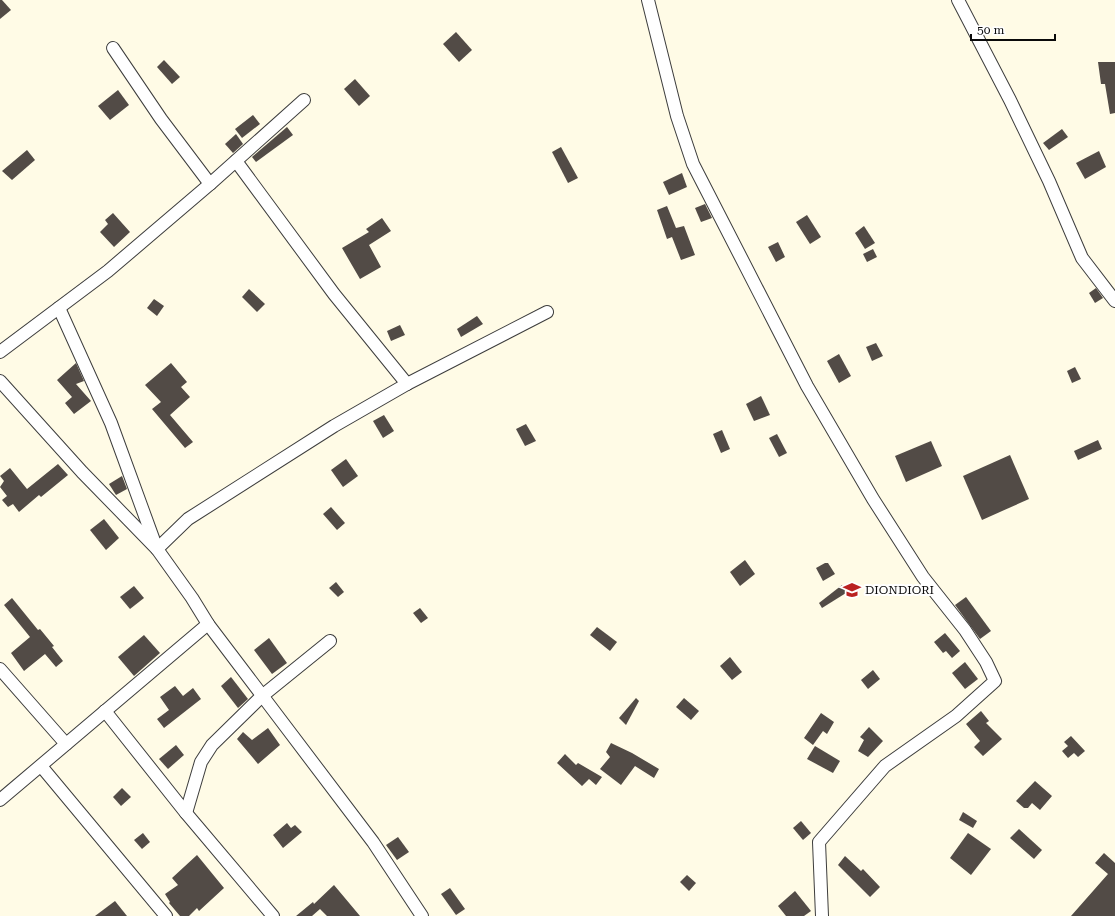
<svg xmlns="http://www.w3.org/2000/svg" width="1115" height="916" font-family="'Roboto Serif',serif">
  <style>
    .building { fill: #524b46 }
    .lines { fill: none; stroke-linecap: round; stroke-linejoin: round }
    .street-casing { stroke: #3d3d3d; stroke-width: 14 }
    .street { stroke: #fff; stroke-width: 12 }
    .labels { text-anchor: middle; stroke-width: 4; stroke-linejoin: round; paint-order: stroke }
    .poi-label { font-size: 12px; fill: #0a0a0a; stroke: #fff; text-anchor: start }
  </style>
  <rect width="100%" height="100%" fill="#fffbe6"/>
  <!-- building -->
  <g class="building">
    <path d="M0,0h2l9,10 -11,9z"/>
    <path d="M456,32l16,18 -13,12 -16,-18z"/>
    <path d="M164,60l16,17 -8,7 -15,-17z"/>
    <path d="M1098,62h17v51l-5,1 -5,-30h-4z"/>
    <path d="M355,79l15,17 -11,10 -15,-17z"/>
    <path d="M118,90l11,15 -19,15 -12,-14z"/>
    <path d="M253,115l7,9 -18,14 -7,-9z"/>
    <path d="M287,127l6,8 -37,27 -4,-5z"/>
    <path d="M1062,129l6,8 -19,13 -6,-7z"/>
    <path d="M236,134l7,10 -10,9 -8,-9z"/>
    <path d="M561,147l17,31 -10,5 -16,-31z"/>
    <path d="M27,150l8,10 -23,20 -10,-9z"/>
    <path d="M1099,151l7,16 -21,12 -9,-16z"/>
    <path d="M682,173l5,14 -18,8 -6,-13z"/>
    <path d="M705,204l7,14 -11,4 -6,-14z"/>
    <path d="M667,206l9,22 8,-2 11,29 -14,5 -9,-23 -5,2 -10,-29z"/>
    <path d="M113,213l17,19 -16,15 -14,-15 8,-8 -3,-4z"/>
    <path d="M807,215l14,22 -11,7 -14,-22z"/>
    <path d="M382,218l9,13 -22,14 12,22 -21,12 -18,-31 27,-16 -3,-3z"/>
    <path d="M864,226l11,17 -10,6 -10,-16z"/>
    <path d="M778,242l7,15 -9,5 -8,-15z"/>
    <path d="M873,249l4,8 -10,5 -4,-8z"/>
    <path d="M1096,288l7,10 -8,5 -6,-10z"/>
    <path d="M249,289l16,15 -8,8 -15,-15z"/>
    <path d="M154,299l10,7 -7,10 -10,-8z"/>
    <path d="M477,316l6,8 -22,13 -4,-8z"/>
    <path d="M400,325l5,10 -14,6 -4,-10z"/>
    <path d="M876,343l7,13 -11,5 -6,-14z"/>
    <path d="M839,354l12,22 -12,7 -12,-22z"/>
    <path d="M76,363l8,18 -8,3 15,17 -17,13 -9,-11 7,-6 -15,-17z"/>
    <path d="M171,363l16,19 -6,5 9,10 -20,18 23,27 -8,6 -33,-39 9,-7 -16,-17z"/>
    <path d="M1075,367l6,12 -9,4 -5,-12z"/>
    <path d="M761,396l9,19 -16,6 -8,-17z"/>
    <path d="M384,415l10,16 -11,7 -10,-17z"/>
    <path d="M526,424l10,17 -11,5 -9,-17z"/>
    <path d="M722,430l8,19 -9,4 -8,-19z"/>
    <path d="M777,434l10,19 -8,4 -10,-19z"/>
    <path d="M1098,440l4,9 -24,11 -4,-9z"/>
    <path d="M931,441l11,25 -36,16 -11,-26z"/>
    <path d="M1010,455l19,44 -47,21 -19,-44z"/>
    <path d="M346,459l12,17 -15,11 -12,-17z"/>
    <path d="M58,464l10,11 -27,22 -2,-2 -20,17 -6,-8 -5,3 -6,-7 5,-4 -7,-9 4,-6 -4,-5 10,-8 17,21z"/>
    <path d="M122,476l5,13 -11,6 -7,-11z"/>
    <path d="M331,507l14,16 -8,7 -14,-16z"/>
    <path d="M104,519l15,19 -13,12 -16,-20z"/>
    <path d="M745,560l10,14 -15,12 -10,-14z"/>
    <path d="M825,563h3l7,11 -12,7 -7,-13z"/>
    <path d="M336,582l8,10 -6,5 -9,-9z"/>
    <path d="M842,585l4,8 -24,15 -3,-5z"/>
    <path d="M134,586l10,12 -14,11 -10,-12z"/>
    <path d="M966,597l25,34 -11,8 -25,-34z"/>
    <path d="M12,598l26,32 2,-1 14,17 -2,1 11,14 -7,6 -11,-13 -21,17 -13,-18 19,-16 -26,-32z"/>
    <path d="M420,608l8,10 -7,5 -8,-10z"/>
    <path d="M597,627l20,15 -7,9 -20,-16z"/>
    <path d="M945,633l15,18 -8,7 -6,-7 -3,2 -9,-11z"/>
    <path d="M144,635l16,18 -26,23 -16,-19z"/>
    <path d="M269,638l18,25 -15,11 -18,-24z"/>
    <path d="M730,657l12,15 -10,8 -12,-14z"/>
    <path d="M965,662l13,17 -13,10 -13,-16z"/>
    <path d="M873,670l7,9 -12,10 -7,-9z"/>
    <path d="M231,677l17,22 -10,9 -17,-22z"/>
    <path d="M175,686l8,10 10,-8 8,11 -37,29 -7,-9 12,-9 -9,-13z"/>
    <path d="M636,698l3,3 -13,24 -7,-7z"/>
    <path d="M684,698l15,13 -8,9 -15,-13z"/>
    <path d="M981,711l8,10 -3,2 16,16 -19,17 -9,-9 6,-6 -14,-17z"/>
    <path d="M821,713l13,9 -7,12 -4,-3 -10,14 -9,-7z"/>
    <path d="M869,727l14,14 -15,16 -10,-6 6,-11 -4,-3z"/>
    <path d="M268,728l12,17 -22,19 -21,-25 6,-7 9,8z"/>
    <path d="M1071,736l14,15 -7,6 -4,-4 -6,5 -6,-7 6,-5 -4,-4z"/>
    <path d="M611,743l21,10 27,16 -5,9 -19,-12 -14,19 -21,-16 10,-12 -4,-5z"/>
    <path d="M176,745l8,10 -16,14 -9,-10z"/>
    <path d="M815,746l25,15 -7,12 -26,-14z"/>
    <path d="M565,754l11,11 2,-2 24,14 -6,8 -7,-6 -7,7 -25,-23z"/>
    <path d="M1035,781l17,15 -12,14 -8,-7 -4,5h-4l-8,-7z"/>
    <path d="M122,788l9,9 -10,9 -8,-9z"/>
    <path d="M963,812l14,9 -4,7 -14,-8z"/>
    <path d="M801,821l10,12 -8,7 -10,-12z"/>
    <path d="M287,823l4,5 4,-3 7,7 -19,16 -10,-13z"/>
    <path d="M1019,829l23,21 -8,9 -24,-21z"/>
    <path d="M143,833l7,9 -8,7 -8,-9z"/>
    <path d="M968,833l23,16 -20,26 -21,-17z"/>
    <path d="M398,837l11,15 -12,8 -11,-15z"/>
    <path d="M1104,853l11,10v53h-44l37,-42 -13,-11z"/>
    <path d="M197,855l27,33 -25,23 -2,-3 -8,8h-9l-11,-13 1,-1 -5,-8 13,-9 -6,-7z"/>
    <path d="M845,856l16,15 2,-2 17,18 -10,10 -32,-32z"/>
    <path d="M687,875l9,8 -7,8 -9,-9z"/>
    <path d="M334,885l26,31h-33l-7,-7 -8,7h-16l17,-14 1,2z"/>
    <path d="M450,888l15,21 -9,6 -15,-21z"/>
    <path d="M795,891l16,20 -7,5h-18l-8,-10z"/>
    <path d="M115,901l12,15h-32z"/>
  </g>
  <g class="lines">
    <!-- street casing -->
    <g class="street-casing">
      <g id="street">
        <path d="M648,0l29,116 16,48 114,222 66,113 50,78 42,53 21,32 9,19 -39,35 -71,50 -66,76 3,74"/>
        <path d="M958,0l52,100 39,81 33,77 33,43"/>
        <path d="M113,48l48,71 49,65"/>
        <path d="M236,161l98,133 73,90"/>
        <path d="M59,308l52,115 46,126 35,49 16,26 165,218 49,74"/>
        <path d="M0,352l108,-81 102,-87 94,-84"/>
        <path d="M0,381l82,91 75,77 31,-30 146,-93 73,-42 140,-72"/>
        <path d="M0,669l66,75"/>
        <path d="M105,711l81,102 87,103"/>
        <path d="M41,766l125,150"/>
        <path d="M0,800l208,-176"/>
        <path d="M186,813l15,-51 11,-17 50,-49 68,-55"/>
      </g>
    </g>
    <!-- street -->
    <use href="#street" class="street"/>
  </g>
  <!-- icons -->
  <defs>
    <g id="school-bare" transform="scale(1.38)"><path d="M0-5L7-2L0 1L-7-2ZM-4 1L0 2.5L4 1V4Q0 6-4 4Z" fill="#ba2121" stroke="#fff" stroke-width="2.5" paint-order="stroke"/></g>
  </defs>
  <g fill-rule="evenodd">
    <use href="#school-bare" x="852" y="590"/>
  </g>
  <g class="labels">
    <!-- poi labels -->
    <g class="poi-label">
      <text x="865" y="594">DIONDIORI</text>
    </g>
  </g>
  <!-- scale -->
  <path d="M971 34v6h84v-6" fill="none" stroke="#0a0a0a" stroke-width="2"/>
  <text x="977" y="34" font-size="12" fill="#0a0a0a" stroke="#ffffff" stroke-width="3" paint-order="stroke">50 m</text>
</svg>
